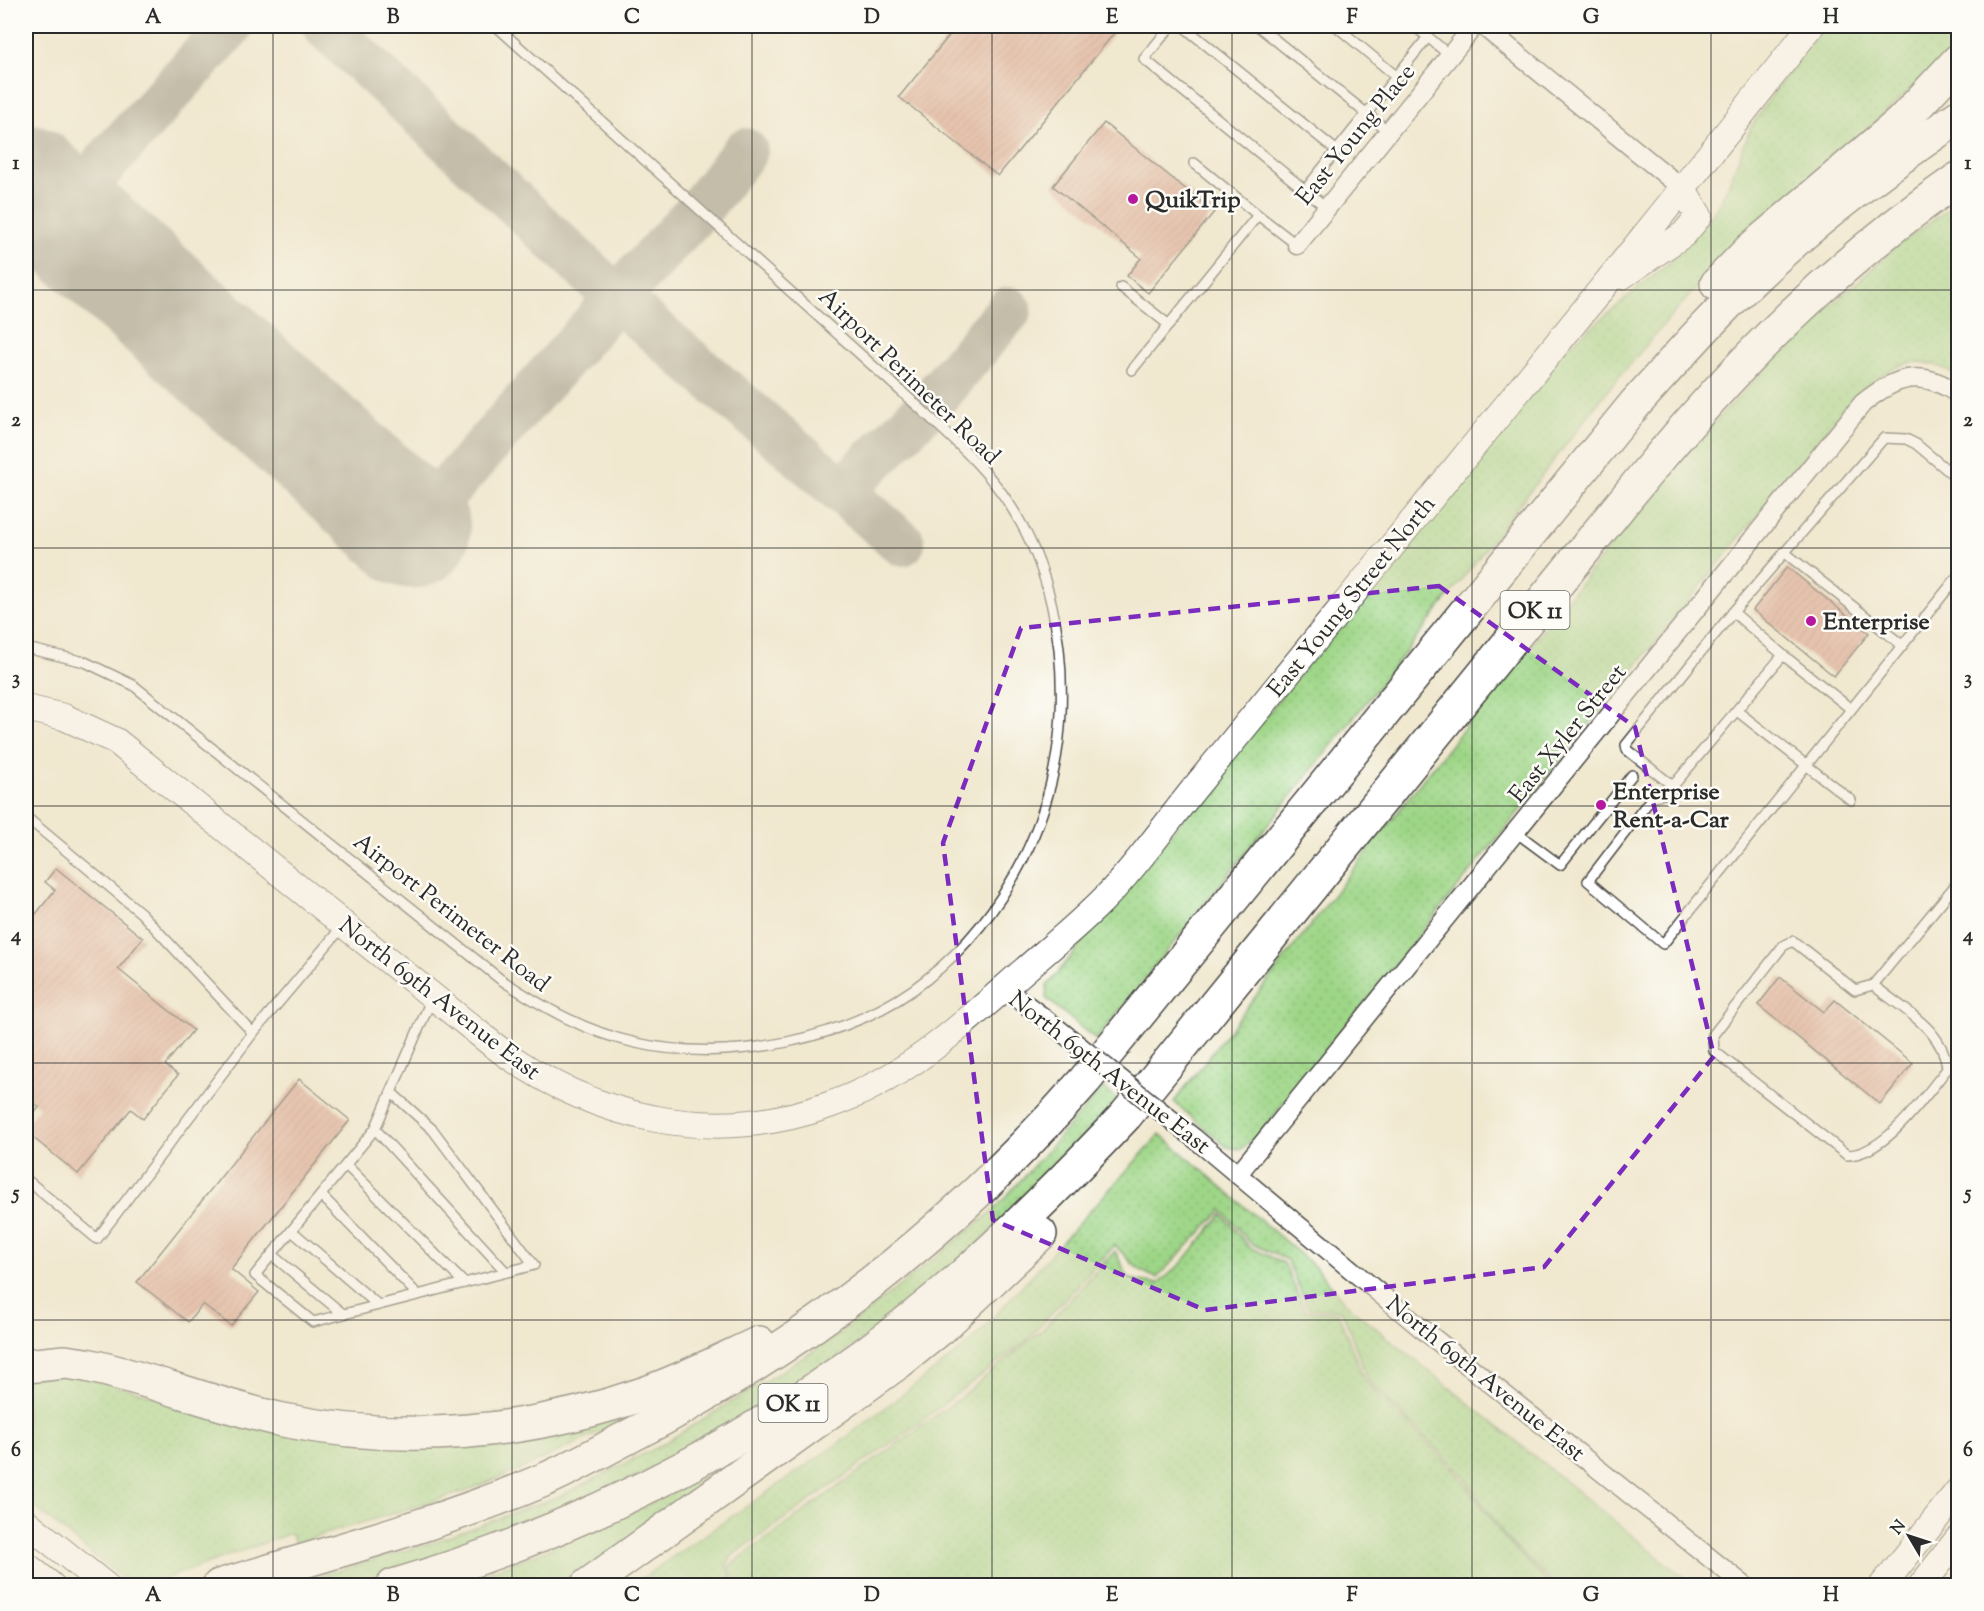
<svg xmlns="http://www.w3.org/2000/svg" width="1984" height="1611" font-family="'Sorts Mill Goudy',serif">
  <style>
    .grass { fill: url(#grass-dots); stroke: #648059; stroke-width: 1.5 }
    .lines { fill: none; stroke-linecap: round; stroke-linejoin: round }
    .taxiway { stroke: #8e8a7d; stroke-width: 46 }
    .runway { stroke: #8e8a7d; stroke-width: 117 }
    .building { fill: url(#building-hatch) }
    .lane-casing { stroke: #494744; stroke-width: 12 }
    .street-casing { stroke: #494744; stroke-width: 21 }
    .secondary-casing { stroke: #494744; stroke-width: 28 }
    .highway-casing { stroke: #494744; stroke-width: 36 }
    .lane { stroke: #fff; stroke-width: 9 }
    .street { stroke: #fff; stroke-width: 18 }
    .secondary { stroke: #fff; stroke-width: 26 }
    .highway { stroke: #fff; stroke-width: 33 }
    .street-bridge-casing { stroke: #494744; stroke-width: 21; stroke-linecap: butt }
    .street-bridge { stroke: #fff; stroke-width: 18 }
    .marked { fill: none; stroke: #7b2cbf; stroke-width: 4.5; stroke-dasharray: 12 8; stroke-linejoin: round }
    .grid { fill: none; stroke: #2b2b2b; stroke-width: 1.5; stroke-opacity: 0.55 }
    .poi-dot { fill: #b5179e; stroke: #fdfcf7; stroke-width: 2 }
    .labels { text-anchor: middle; stroke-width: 5; stroke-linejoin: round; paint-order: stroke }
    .shield { fill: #fdfcf7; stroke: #6a6a68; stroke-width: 1.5 }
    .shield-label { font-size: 22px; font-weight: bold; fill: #2b2b2b }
    .street-label { font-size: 24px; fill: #2b2b2b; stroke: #fdfcf7 }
    .poi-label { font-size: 24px; font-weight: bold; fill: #2b2b2b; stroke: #fdfcf7; text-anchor: start }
    .neatline { fill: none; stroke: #2b2b2b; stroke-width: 2 }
    .grid-label { font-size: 20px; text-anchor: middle; font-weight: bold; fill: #2b2b2b }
  </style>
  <defs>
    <pattern id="grass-dots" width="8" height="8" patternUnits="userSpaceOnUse" patternTransform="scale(1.5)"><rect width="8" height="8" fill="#9ed687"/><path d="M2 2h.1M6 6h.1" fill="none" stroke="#88b875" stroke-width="1.8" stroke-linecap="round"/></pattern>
    <pattern id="building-hatch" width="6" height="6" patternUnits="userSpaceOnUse" patternTransform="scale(1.5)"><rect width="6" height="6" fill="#da9784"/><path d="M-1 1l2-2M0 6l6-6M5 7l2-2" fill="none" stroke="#b17b6c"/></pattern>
  </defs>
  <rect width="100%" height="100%" fill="#fdfcf7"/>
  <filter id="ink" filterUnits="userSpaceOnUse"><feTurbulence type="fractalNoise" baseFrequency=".0167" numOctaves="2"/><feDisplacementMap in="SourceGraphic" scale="12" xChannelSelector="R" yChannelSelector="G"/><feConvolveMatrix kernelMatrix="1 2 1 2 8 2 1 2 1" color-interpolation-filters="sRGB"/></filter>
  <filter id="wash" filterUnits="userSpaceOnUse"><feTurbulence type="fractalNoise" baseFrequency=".008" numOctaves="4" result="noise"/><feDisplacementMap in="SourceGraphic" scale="24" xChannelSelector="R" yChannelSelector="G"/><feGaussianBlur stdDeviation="1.35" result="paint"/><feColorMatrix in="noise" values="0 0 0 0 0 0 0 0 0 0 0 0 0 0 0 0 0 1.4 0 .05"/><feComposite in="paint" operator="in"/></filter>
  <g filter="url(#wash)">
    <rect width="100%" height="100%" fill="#f0e8cf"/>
    <!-- grass -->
    <g class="grass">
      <path d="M1824,26h134v21l-206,185 -52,51 -89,103 -213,276 -302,378 -50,-42 1,-12 512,-632 111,-92 45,-51 13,-25 23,-59 25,-38z"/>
      <path d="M1958,202v173c-9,-4 -20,-10 -31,-12 -43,-8 -83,48 -108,76l-560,695 -18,15 -14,-2 -53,-45 243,-315 268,-334 109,-114 103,-93z"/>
      <path d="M1103,1088l16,12c-47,49 -93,99 -142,145 -133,125 -297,221 -466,286 -51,20 -105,42 -159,54 -20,4 -44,0 -65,1l150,-45 125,-46 96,-48 175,-108 160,-128z"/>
      <path d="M1160,1134l155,133 30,36 348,282h-138l-48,-46 -44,-64 -96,-96 -25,-69 -34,-2 -21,-48 -37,-17 -28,-33 -65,68c-20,-7 -29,-18 -42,-33l-88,95 -108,83 -187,133 -6,10 6,12 -8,7h-92l207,-142 131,-100z"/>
      <path d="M1222,1214l27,33 35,16 21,48 33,2 26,67 96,96 46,64 45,45h-824l7,-5 -5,-14 232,-169 81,-67 73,-79 14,28 29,5 24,-21z"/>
      <path d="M72,1374l202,54 362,-23 4,8 -116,55 -61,24 -168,51 -4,-10 -144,52h-17l-104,-85v-122z"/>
      <path d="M752,1451l-178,134 -128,1c108,-34 207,-82 306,-135z"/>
    </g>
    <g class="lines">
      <!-- taxiway -->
      <g class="taxiway">
        <path d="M325,26l292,272 285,245"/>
        <path d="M26,250l204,-224"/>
        <path d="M842,491l81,-80 86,-101"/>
        <path d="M412,530l205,-232 83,-90 45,-57"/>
      </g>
      <!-- runway -->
      <path class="runway" d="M26,182l386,348"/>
    </g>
    <g id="blocks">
      <!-- building -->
      <g class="building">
        <path d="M957,26h163l-122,150 -99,-79z"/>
        <path d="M1104,123l110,89 -66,81 -21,-17 14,-18 -88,-72z"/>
        <path d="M1787,567l82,66 -35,43 -81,-66z"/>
        <path d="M56,868l87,70 -25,31 75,61 -28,35 13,10 -35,44 -12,-10 -53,65 -52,-42v-7l13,-18 -13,-11v-183l6,6 23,-29 -10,-8z"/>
        <path d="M1780,977l44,35 11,-12 78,63 -33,41 -122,-99z"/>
        <path d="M299,1079l51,41 -119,149 28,23 -28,34 -28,-22 -15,18 -51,-40z"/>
      </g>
    </g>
  </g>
  <g filter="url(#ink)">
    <use href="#blocks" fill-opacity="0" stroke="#494744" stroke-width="1.5"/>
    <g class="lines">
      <!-- lane casing -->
      <g class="lane-casing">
        <g id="lane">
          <path d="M1171,26l-27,33 183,149"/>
          <path d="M1183,26l154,125"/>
          <path d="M1258,26l130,105"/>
          <path d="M1336,26l61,51"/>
          <path d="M1428,37l21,18"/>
          <path d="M1305,190l123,-153 -14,-11"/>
          <path d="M1258,215l39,30"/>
          <path d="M1121,287l48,38"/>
          <path d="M1132,370l126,-155 -64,-52"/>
          <path d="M1784,552l118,93"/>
          <path d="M1733,612l151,-174 22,1 10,5 42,35"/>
          <path d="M26,648l59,14 48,23 367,294c43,28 85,53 136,64 92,21 217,-3 291,-64 81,-65 129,-163 134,-266 3,-72 -11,-147 -51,-208 -23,-36 -56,-65 -87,-94l-427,-385"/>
          <path d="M1783,655l68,54"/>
          <path d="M1737,711l114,89"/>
          <path d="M1673,786l-46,-36 -1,-5 107,-133 50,43 -110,131 -5,7 -15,3 -65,85 75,63 295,-368"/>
          <path d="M26,817l115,96 112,120 -156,206 -71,-60"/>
          <path d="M1517,833l43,32 72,-90"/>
          <path d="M1873,985c28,23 72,45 74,84 -22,27 -62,86 -100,86l-133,-104 -1,-16 70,-89 10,-5 62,49 18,-5 85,-103"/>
          <path d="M253,1033l89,-106"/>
          <path d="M392,1093l41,37 101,135 -221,57 -58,-47 120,-146 57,-131"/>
          <path d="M375,1129l131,143"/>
          <path d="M346,1165l118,118"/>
          <path d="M321,1195l97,100"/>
          <path d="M292,1231l86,74"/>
          <path d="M272,1255l71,59"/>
        </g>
      </g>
      <!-- street casing -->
      <g class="street-casing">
        <g id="street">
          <path d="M1483,26l200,163"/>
          <path d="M1297,245l177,-219"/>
          <path d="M1004,988l48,36"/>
          <path d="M1194,1138l227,190 324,258"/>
          <path d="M1238,1174l625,-771c33,-27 59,-35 95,-9"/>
        </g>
      </g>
      <!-- secondary casing -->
      <g class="secondary-casing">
        <g id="secondary">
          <path d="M1622,276l62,-42 15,-18 -16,-27"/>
          <path d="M26,708l38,9 52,24 376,303c99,75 218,103 337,61 72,-25 126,-73 181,-122 32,-29 67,-56 96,-86 32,-33 59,-72 87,-107 62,-76 124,-152 186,-228 145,-178 291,-355 432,-536"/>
          <path d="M26,1522l80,64"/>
          <path d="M26,1565l26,21"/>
          <path d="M1882,1586l76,-95"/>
          <path d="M1921,1586l37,-47"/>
        </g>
      </g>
      <!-- highway casing -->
      <g class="highway-casing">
        <g id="highway">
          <path d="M1717,284l34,-35 150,-127 57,-61"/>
          <path d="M26,1366l39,-4 21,3c67,14 130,41 197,55 122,25 246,14 363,-27 39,-14 76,-33 113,-50"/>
          <path d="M219,1586c109,-33 222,-62 327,-107 28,-12 55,-28 82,-42 178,-91 325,-206 457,-357l550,-676c40,-44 79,-89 123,-130 61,-58 130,-109 200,-157"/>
          <path d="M393,1586c208,-61 401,-164 565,-306 59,-52 114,-108 168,-165l519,-640c96,-116 189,-210 313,-296"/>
          <path d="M587,1586l313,-225 41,-33 99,-94"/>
        </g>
      </g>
      <!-- lane -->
      <use href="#lane" class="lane"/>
      <!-- street -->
      <use href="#street" class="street"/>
      <!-- secondary -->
      <use href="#secondary" class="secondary"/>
      <!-- highway -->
      <use href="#highway" class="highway"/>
      <!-- street-bridge casing -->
      <g class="street-bridge-casing">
        <path id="street-bridge" d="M1052,1024l142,114"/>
      </g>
      <!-- street-bridge -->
      <use href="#street-bridge" class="street-bridge"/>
    </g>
  </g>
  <!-- marked area -->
  <path d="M0 0H1984V1611H0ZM1439,586l196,141 79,329 -170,211 -339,43 -212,-90 -50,-377 78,-215z" fill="#f0e8cf" fill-opacity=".55" fill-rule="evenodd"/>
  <path class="marked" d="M1439,586l196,141 79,329 -170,211 -339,43 -212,-90 -50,-377 78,-215z"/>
  <!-- grid -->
  <path class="grid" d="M273,26v1560M512,26v1560M752,26v1560M992,26v1560M1232,26v1560M1472,26v1560M1711,26v1560M26,290h1932M26,548h1932M26,806h1932M26,1063h1932M26,1320h1932"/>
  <!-- markers -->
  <g class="poi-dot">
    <circle cx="1133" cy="199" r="6"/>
    <circle cx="1811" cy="621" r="6"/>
    <circle cx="1601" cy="805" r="6"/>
  </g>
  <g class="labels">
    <!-- shield labels -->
    <g class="shield">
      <rect x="1500.5" y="591" width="69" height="38" rx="4.5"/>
      <rect x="758.5" y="1384" width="69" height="38" rx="4.5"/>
    </g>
    <g class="shield-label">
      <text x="1535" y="618">OK 11</text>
      <text x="793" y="1411">OK 11</text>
    </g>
    <!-- street labels -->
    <g class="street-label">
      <text transform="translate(1355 134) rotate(-51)" y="8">East Young Place</text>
      <text transform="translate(910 376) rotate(44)" y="8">Airport Perimeter Road</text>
      <text transform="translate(1351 596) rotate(-51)" y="8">East Young Street North</text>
      <text transform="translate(1567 733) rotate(-51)" y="8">East Xyler Street</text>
      <text transform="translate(452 912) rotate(38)" y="8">Airport Perimeter Road</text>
      <text transform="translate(440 998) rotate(38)" y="8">North 69th Avenue East</text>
      <text transform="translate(1110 1072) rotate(38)" y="8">North 69th Avenue East</text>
      <text transform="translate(1486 1378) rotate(39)" y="8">North 69th Avenue East</text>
    </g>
    <!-- poi labels -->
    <g class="poi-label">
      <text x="1145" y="207">QuikTrip</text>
      <text x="1823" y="629">Enterprise</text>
      <text x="1613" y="799">Enterprise<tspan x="1613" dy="28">Rent-a-Car</tspan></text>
    </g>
  </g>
  <!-- margin -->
  <rect width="1984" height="1611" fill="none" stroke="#fdfcf7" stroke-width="66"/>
  <!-- north arrow -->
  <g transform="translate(1909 1536) rotate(309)" stroke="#fdfcf7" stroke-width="4.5" paint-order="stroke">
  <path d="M0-4.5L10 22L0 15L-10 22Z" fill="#2b2b2b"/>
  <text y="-9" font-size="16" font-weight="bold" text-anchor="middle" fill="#2b2b2b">N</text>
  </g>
  <rect x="33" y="33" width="1918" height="1545" class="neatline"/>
  <g class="grid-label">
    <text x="153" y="23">A</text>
    <text x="393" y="23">B</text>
    <text x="632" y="23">C</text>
    <text x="872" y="23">D</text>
    <text x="1112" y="23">E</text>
    <text x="1352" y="23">F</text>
    <text x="1591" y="23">G</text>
    <text x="1831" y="23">H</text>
    <text x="16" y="169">1</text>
    <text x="1968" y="169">1</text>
    <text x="16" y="426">2</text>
    <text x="1968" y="426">2</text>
    <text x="16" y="684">3</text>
    <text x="1968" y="684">3</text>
    <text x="16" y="941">4</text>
    <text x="1968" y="941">4</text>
    <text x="16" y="1199">5</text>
    <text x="1968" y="1199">5</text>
    <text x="16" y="1456">6</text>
    <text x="1968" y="1456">6</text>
    <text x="153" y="1601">A</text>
    <text x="393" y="1601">B</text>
    <text x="632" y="1601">C</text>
    <text x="872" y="1601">D</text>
    <text x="1112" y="1601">E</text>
    <text x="1352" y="1601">F</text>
    <text x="1591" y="1601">G</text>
    <text x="1831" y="1601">H</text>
  </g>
</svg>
